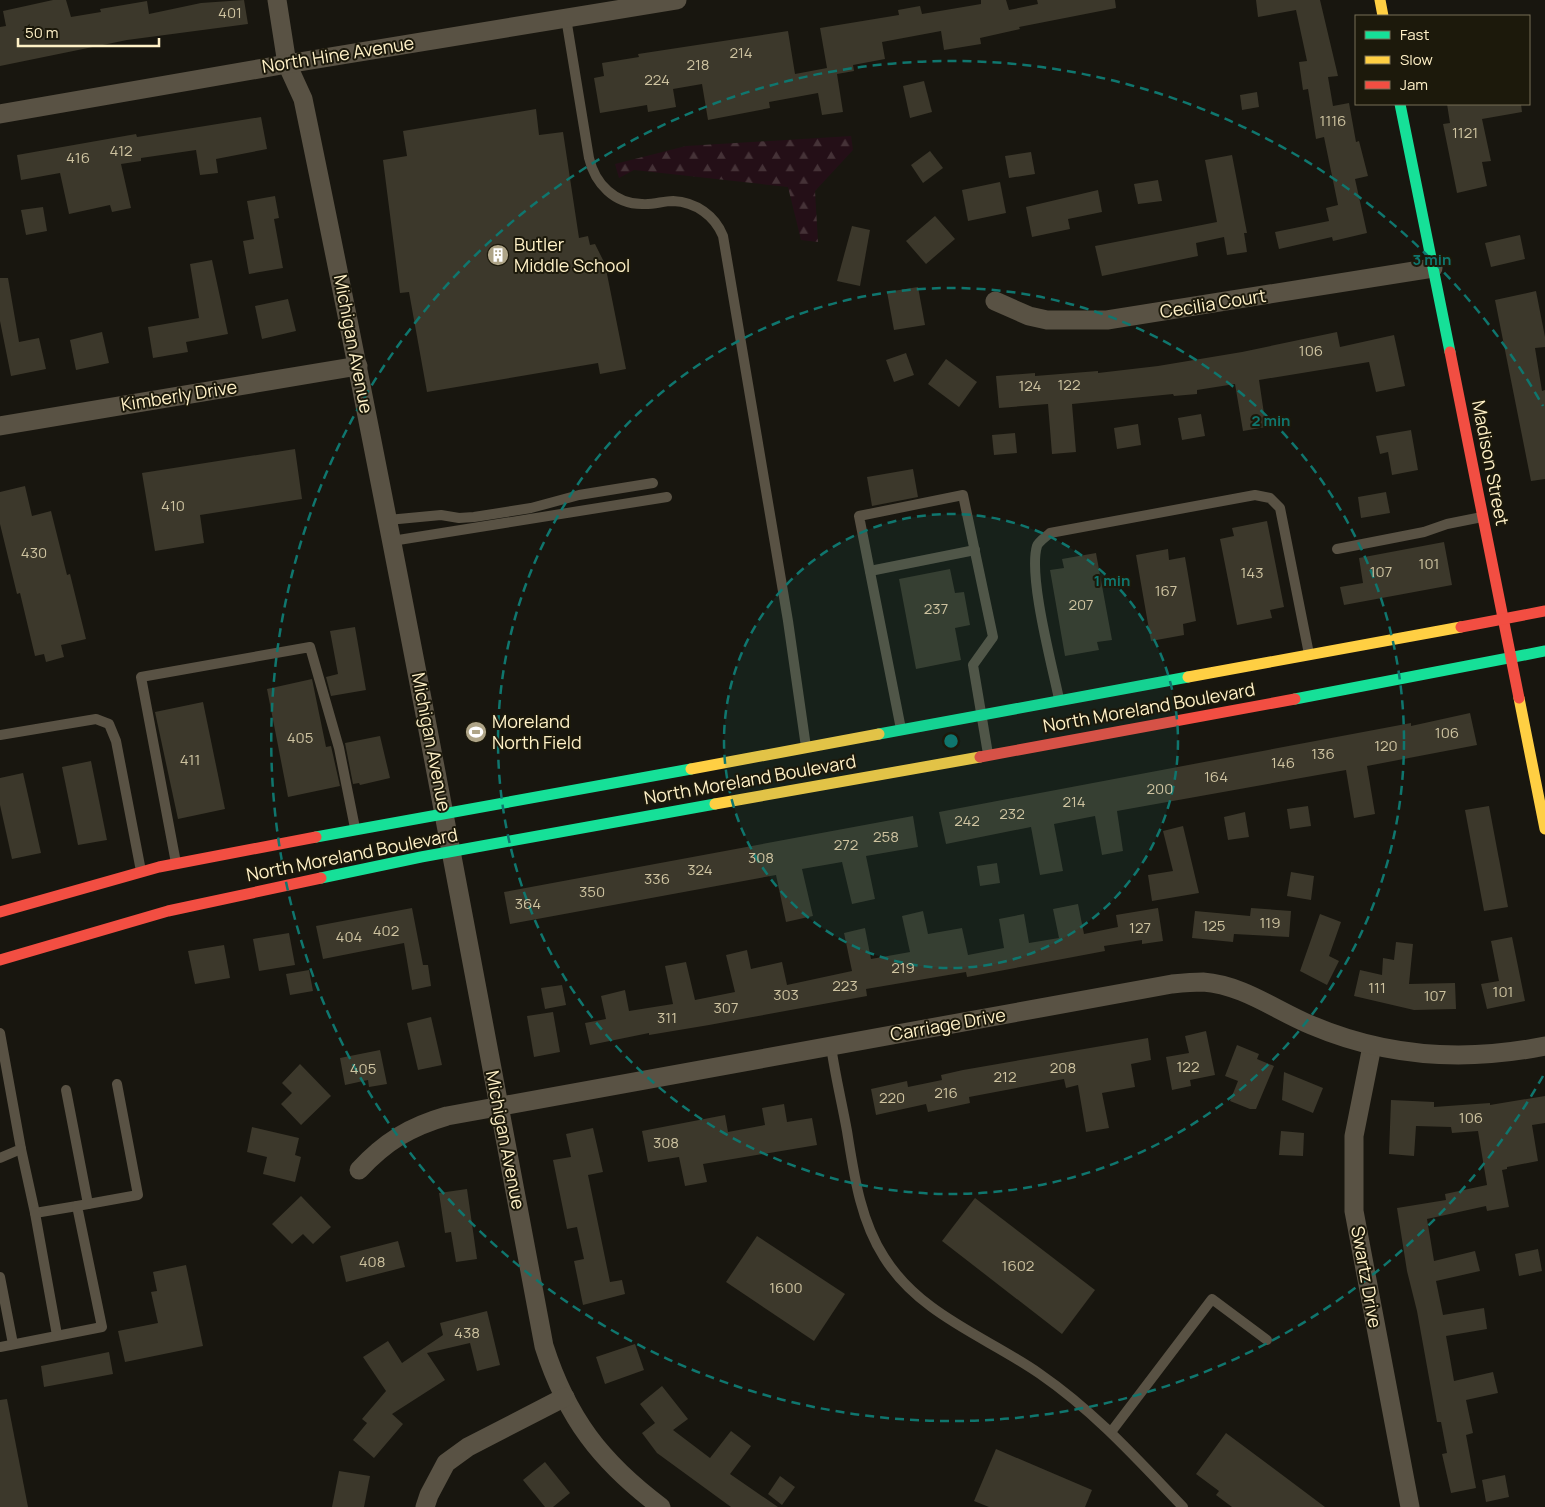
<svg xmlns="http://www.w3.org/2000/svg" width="1545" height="1507" font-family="Manrope,sans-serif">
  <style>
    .forest { fill: url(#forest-firs) }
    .building { fill: #3c382b }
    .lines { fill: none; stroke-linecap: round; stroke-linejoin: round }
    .lane { stroke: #595244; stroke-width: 10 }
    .street { stroke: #595244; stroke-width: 19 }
    .fast { stroke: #16e098; stroke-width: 11 }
    .slow { stroke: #ffcf43; stroke-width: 11 }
    .jam { stroke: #f24e42; stroke-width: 11 }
    .ring { fill: none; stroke: #0f766e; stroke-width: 2.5; stroke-dasharray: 9 6 }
    .labels { text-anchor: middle; stroke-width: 4; stroke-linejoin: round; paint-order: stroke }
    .number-label { font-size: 15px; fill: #cec3a0 }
    .street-label { font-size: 18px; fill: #fff1c7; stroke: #1c190b }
    .poi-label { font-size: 18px; fill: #fff1c7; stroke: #1c190b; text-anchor: start }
    .centre { fill: #0f766e; stroke: #1c190b; stroke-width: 2.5 }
    .ring-label { font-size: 15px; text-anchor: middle; font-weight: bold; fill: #0f766e; stroke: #1c190b; stroke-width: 4; stroke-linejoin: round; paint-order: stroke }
  </style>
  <defs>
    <pattern id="forest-firs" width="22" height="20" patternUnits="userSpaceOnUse" patternTransform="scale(1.25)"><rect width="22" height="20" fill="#240f17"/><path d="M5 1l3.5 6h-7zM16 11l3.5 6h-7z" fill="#453237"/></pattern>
  </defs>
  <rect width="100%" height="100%" fill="#18160f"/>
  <!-- forest -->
  <path class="forest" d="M851,136l2,14 -38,41 3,51 -17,-2 -13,-53 -154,-17 -15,8 -4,-14 71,-18z"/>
  <!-- building -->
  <g class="building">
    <path d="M53,0h13l5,17 30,-5 -1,-3 47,-8 2,13 52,-11 43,-3 4,24 -121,16 -127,26v-39l6,-1 -3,-15z"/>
    <path d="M981,0h25l3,10 29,-6 -1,-4h78l1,8 -97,19 1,2 -40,9 1,6 -37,6 -3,-19 -59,11 3,17 -32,6 1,6 -17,3 6,38 -21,3 -4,-22 -49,9 1,6 -62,12 -6,-36 -29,5 3,18 -28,5 -1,-7 -47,8 -6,-35 10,-2 -2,-13 37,-6 -1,-3 150,-23 7,43 32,-6 -7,-40 79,-13 -1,-5 22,-4 2,8 59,-10z"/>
    <path d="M1256,0h64l18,76 -10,1 5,29 16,-3 7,39 3,-1 9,35 -13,3 12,54 -34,8 -1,-4 -53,12 -4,-17 54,-11 -3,-13 12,-3 -14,-68 -8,2 -8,-50 -5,1 -4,-28 8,-1 -11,-51 -38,7z"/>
    <path d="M924,81l8,31 -22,6 -7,-32z"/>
    <path d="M1257,92l2,15 -17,3 -2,-15z"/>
    <path d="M1447,104h74l1,8 -40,7 9,42 -9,1 5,24 -30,7 -14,-69 7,-1z"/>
    <path d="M536,109l3,26 24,-3 16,106 9,-2 2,9 5,-1 10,20 21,105 -26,5 -2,-11 -171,29 -18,-100 -9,1 -17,-133 24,-4 -4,-25z"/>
    <path d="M261,117l6,32 -51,10 2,14 -18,2 -4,-25 -55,8v3l-20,3 10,44 -19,4 -2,-7 -41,9 -9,-41 -39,7 -4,-25 119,-21 1,3z"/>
    <path d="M930,151l13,17 -20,15 -12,-18z"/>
    <path d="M1031,152l4,22 -26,4 -4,-22z"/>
    <path d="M1232,155l15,78h-3l3,19 -20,3 -3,-18 -28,6 2,13 -96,20 -7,-30 122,-24 -12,-62z"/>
    <path d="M1158,180l4,21 -24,3 -4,-20z"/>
    <path d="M1000,182l6,31 -38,8 -6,-31z"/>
    <path d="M1098,190l4,22 -34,7 2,10 -38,8 -6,-30z"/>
    <path d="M275,196l4,22 -5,1 9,49 -34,6 -6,-33 11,-2 -7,-38z"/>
    <path d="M43,207l4,24 -21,4 -5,-25z"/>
    <path d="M935,216l20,23 -29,25 -20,-23z"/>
    <path d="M852,226l18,4 -10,56 -23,-5z"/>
    <path d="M1520,235l5,24 -34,8 -6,-24z"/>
    <path d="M212,260l16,74 -42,8 2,10 -35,6 -5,-31 51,-9 -9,-54z"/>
    <path d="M0,278h8l11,64 20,-4 7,31 -35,7 -11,-55z"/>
    <path d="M918,287l7,38 -31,5 -7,-38z"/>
    <path d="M1536,291l9,46v10l-10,1 7,43 3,-1v89l-14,2 -36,-181z"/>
    <path d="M288,299l8,32 -34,8 -7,-33z"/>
    <path d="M102,332l7,31 -33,7 -6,-30z"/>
    <path d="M1337,332l3,15 54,-12 11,51 -29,6 -7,-30 -110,18 7,47 -23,4 -8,-47 -38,6v4l-23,2 -1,-2 -101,10 4,48 -24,2 -4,-50 -49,4 -3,-32 39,-3v3l63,-5v2l60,-7 84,-14z"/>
    <path d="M906,353l8,22 -20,7 -8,-22z"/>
    <path d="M946,359l31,23 -18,25 -31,-23z"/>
    <path d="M1201,414l4,22 -23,4 -4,-22z"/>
    <path d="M1138,424l3,21 -24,4 -3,-21z"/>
    <path d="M1411,430l7,40 -26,5 -4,-23 -8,2 -4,-18z"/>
    <path d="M1015,433l2,20 -23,2 -2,-20z"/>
    <path d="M295,449l7,50 -102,16 4,28 -49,8 -13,-78z"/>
    <path d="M913,469l5,28 -46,9 -5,-29z"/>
    <path d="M25,486l7,30 19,-5 16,64 3,-1 16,65 -25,6 3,12 -18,5 -2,-8 -9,2 -15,-63 -3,1 -17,-70v-32z"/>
    <path d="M1386,492l4,21 -29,5 -3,-21z"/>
    <path d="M1267,521l17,86 -14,3 2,8 -35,7 -17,-86 14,-3 -2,-8z"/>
    <path d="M1444,542l8,43 -108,20 -4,-18 23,-4 -4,-25z"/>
    <path d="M1168,549l1,11 16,-3 11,64 -13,3 1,11 -33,6 -15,-86z"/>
    <path d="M1096,553l16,87 -15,2 2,8 -34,6 -15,-86 14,-2 -2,-9z"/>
    <path d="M950,569l5,24 9,-1 6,33 -15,3 6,32 -45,9 -17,-90z"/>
    <path d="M355,627l11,63 -35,6 -5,-19 12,-3 -8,-43z"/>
    <path d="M312,679l14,68 5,-1 9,40 -52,11 -21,-108z"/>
    <path d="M203,702l22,107 -47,10 -23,-107z"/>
    <path d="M1470,713l7,32 -110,21 8,48 -21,4 -8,-48 -229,41 6,40 -21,4 -7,-39 -41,8 9,47 -23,4 -9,-48 -85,17 -7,-32 472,-89v3z"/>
    <path d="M380,736l10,42 -30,7 -1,-2 -6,1 -8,-41z"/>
    <path d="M91,761l16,79 -29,5 -16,-78z"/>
    <path d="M23,773l18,80 -29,6 -12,-54v-27z"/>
    <path d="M1308,806l3,20 -21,3 -3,-20z"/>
    <path d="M1489,806l19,101 -24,4 -19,-101z"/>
    <path d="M1245,812l4,25 -21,3 -4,-23z"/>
    <path d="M913,816l5,31 -52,9 9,43 -23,5 -10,-42 -40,7 11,47 -27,6 -10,-47 -266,49 -6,-32z"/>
    <path d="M1183,826l16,67 -47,8 -4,-26 25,-4 -10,-40z"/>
    <path d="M997,863l3,20 -20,3 -3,-20z"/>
    <path d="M1291,872l23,4 -3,24 -24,-4z"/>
    <path d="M1078,904l6,30 34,-7 -2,-12 42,-7 5,33 -21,3v-4l-38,6 1,5 -138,26 -1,-5 -100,17 1,7 -158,29 -60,10v-2l-59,12 -5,-22 21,-4 -5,-23 24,-6 4,21 44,-7 -8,-38 21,-4 9,38 40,-8 -9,-37 21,-5 4,19 31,-7 5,23 65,-14 -8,-38 21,-5 6,31 39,-7 -8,-36 21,-5 5,23 34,-6 6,27 36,-7 -5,-29 25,-5 5,29 30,-5 -6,-29z"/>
    <path d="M412,908l11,57h5l3,21 -19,4 -8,-47 -81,16 -7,-33z"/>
    <path d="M1251,908l40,3 -2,26 -55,-3 -1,8 -41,-4 3,-27 55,5z"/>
    <path d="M1320,914l21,8 -12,34 10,5 -12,24 -27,-14z"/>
    <path d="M289,933l6,32 -36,6 -6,-32z"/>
    <path d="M1512,937l13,64 -38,8 -6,-25 18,-3 -8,-40z"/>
    <path d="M1396,942l17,2 -4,40 46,-1 1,26 -42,1 -60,-14 6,-26 22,5 1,-17 11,2z"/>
    <path d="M224,945l6,33 -35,6 -7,-33z"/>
    <path d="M309,970l4,21 -23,4 -4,-21z"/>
    <path d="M562,985l4,20 -21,4 -4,-21z"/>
    <path d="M553,1012l7,40 -26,5 -7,-41z"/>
    <path d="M431,1017l11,48 -24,5 -11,-47z"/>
    <path d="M1206,1031l9,44 -25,5 1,6 -19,4 -6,-33 23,-4 -4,-17z"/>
    <path d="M1148,1038l3,22 -20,4 4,23 -33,6 7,35 -23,4 -8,-47 -12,3 -2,-9 -95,18 1,6 -42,9 -2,-8 -50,11 -5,-26 36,-8 1,6 34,-7 -1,-5 22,-5z"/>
    <path d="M1237,1045l22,9 -2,5 17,7 -18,43h-6l-20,-8 8,-20 -13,-5z"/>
    <path d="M380,1050l7,34 -18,3 -1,-7 -23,5 -5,-27z"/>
    <path d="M300,1064l31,32 -30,29 -20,-21 11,-11 -10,-10z"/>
    <path d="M1284,1072l39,16 -10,25 -31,-13z"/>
    <path d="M1545,1096v27l-13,2 6,36 -31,6v2l-5,1 7,37 -22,4 -1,-5 -59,13 7,42 41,-10 5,20 -44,10 7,34 41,-7 3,21 -41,7 8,45 39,-9 5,21 -32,7 7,33 -7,2 10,53 -25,5 -9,-39 5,-1 -6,-31h-4l-20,-111 -10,-40 -10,-63 49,-8 -1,-6 42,-9 -9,-54 -26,2 -1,-6 -35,-1 -2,30 -25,-2 2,-54 43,2v5l56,-4v2z"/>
    <path d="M784,1104l3,18 25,-4 5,27 -114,19 4,18 -22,4 -6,-29 -31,5 -6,-31 83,-16 3,17 37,-7 -3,-17z"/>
    <path d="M252,1127l47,11 -4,17 6,2 -6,25 -32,-8 4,-17 -20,-5z"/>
    <path d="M593,1128l10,44 -15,3 22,107 12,-2 3,14 -42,11 -9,-44 10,-2 -7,-32 -10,2 -14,-69 18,-3 -5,-23z"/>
    <path d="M1281,1131l23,2 -1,23 -24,-1z"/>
    <path d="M467,1189l10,70 -21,3 -5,-30 -6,1 -6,-40z"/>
    <path d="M301,1196l30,31 -18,17 -10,-10 -11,10 -20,-20z"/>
    <path d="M975,1198l120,92 -33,44 -120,-93z"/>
    <path d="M757,1236l88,58 -31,47 -88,-59z"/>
    <path d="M398,1241l7,26 -59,15 -6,-26z"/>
    <path d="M1538,1249l4,22 -23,5 -4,-22z"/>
    <path d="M186,1265l17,81 -78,16 -7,-31 40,-8 -7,-31 6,-1 -4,-19z"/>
    <path d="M487,1311l13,54 -23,6 -7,-28 -43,10 18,27 -53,34 11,10 -29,34 -21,-18 14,-17 -5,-4 24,-28 -23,-34 25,-16 14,22 41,-28 -3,-12z"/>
    <path d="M635,1344l9,26 -39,14 -9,-27z"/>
    <path d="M109,1352l4,22 -69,13 -3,-21z"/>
    <path d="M662,1386l26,33 -15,11 37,28 21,-27 20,15 -21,28 48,33h-47l-74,-54 -15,-20 13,-10 -15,-19z"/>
    <path d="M7,1399l21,108h-28v-107z"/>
    <path d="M1226,1433l67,50 32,24h-93l-16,-12 3,-4 -23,-17z"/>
    <path d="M996,1449l96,41 -7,17h-96l-15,-6z"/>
    <path d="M545,1462l25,31 -17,14h-8l-22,-27z"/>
    <path d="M339,1471l31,5 -6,31h-32z"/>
    <path d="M1505,1475l4,22 -23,5 -4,-22z"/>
    <path d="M780,1476l15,11 -13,18 -14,-11z"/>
  </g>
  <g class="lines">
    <!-- lane -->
    <g class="lane">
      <path d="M566,18l23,140c6,26 26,46 53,46 11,1 21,-3 31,-3 23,1 42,15 50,35l65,385 18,126"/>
      <path d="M388,520l53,-5 18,3 15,-1 57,-9 48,-13 74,-12"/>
      <path d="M392,541l275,-44"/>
      <path d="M1337,549l87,-17 23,-8 35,-7"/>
      <path d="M870,571l105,-21"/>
      <path d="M1059,699c-7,-34 -31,-123 -22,-153 2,-5 9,-9 13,-13l205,-38 15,3 10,10 29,146"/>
      <path d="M901,729l-42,-213 104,-21 30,142 -20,28 15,89"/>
      <path d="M0,735l96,-16 13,5 7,17 25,130"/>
      <path d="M176,863l-35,-186 169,-30 29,101 16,80"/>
      <path d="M0,1033l21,116 -21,9"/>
      <path d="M831,1046c4,29 11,57 16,85 7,43 13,89 37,126 36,58 103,80 156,117 55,38 97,85 143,133"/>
      <path d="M66,1090l22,114"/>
      <path d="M21,1149l14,64 42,-7"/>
      <path d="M35,1213l22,122"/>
      <path d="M0,1277l13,67"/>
      <path d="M0,1347l102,-20 -25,-121 61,-11 -21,-111"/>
      <path d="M1111,1432l101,-133 55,41"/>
    </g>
    <!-- street -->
    <g class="street">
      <path d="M277,0l10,64 16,35c86,415 163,831 241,1247 23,72 57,116 117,161"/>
      <path d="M0,114l287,-50 390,-64"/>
      <path d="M995,301l34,15 18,4h60l326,-52"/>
      <path d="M0,426l358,-60"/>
      <path d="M1372,1046l-18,90v75l56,296"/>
      <path d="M359,1170c26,-28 50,-43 88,-54l725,-132c10,-1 21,-2 31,-2 40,3 72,28 108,43 75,32 155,37 234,21"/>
      <path d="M425,1507l4,-12 17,-32 22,-16 97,-50"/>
    </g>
    <!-- fast -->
    <g class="fast">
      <path d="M1400,104l50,248"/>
      <path d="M1295,699l250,-48"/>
      <path d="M879,734l309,-57"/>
      <path d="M316,837l375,-68"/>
      <path d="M321,878l100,-21 294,-53"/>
    </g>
    <!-- slow -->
    <g class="slow">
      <path d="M1380,0l3,16"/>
      <path d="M1188,677l273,-50"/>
      <path d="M1519,698l26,131"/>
      <path d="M691,769l188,-35"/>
      <path d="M715,804l265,-47"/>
    </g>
    <!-- jam -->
    <g class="jam">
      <path d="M1450,352l69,346"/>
      <path d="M1461,627l84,-16"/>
      <path d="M980,757l315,-58"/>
      <path d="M0,912l159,-45 157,-30"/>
      <path d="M0,960l168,-49 153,-33"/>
    </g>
  </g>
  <!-- distance rings -->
  <circle cx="951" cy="741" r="227" fill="#0f766e" fill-opacity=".12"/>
  <g class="ring">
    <circle cx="951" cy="741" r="227"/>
    <circle cx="951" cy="741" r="453"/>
    <path d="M1543 1076A680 680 0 1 1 1543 406"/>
  </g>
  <!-- icons -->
  <defs>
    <g id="building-disc" transform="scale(1.125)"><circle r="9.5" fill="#aea487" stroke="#1c190b"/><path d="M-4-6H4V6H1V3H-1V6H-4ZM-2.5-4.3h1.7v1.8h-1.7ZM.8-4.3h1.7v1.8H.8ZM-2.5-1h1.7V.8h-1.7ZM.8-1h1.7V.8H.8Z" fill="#fff"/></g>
    <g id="stadium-disc" transform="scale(1.125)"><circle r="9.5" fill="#aea487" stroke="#1c190b"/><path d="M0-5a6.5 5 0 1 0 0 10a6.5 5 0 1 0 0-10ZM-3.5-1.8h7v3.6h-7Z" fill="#fff"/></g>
  </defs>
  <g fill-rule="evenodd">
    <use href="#building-disc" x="498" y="255"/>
    <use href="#stadium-disc" x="476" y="732"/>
  </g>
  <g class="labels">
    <!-- number labels -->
    <g class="number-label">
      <text x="230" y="18">401</text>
      <text x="741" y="58">214</text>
      <text x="698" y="70">218</text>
      <text x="657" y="85">224</text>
      <text x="1333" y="126">1116</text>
      <text x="1465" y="138">1121</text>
      <text x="121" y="156">412</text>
      <text x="78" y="163">416</text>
      <text x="1311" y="356">106</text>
      <text x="1069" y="390">122</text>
      <text x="1030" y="391">124</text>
      <text x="173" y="511">410</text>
      <text x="34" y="558">430</text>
      <text x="1429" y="569">101</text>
      <text x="1381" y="577">107</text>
      <text x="1252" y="578">143</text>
      <text x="1166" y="596">167</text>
      <text x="1081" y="610">207</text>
      <text x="936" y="614">237</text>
      <text x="1447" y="738">106</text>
      <text x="300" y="743">405</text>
      <text x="1386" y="751">120</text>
      <text x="1323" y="759">136</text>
      <text x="190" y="765">411</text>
      <text x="1283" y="768">146</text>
      <text x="1216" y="782">164</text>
      <text x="1160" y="794">200</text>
      <text x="1074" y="807">214</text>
      <text x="1012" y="819">232</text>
      <text x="967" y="826">242</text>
      <text x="886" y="842">258</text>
      <text x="846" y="850">272</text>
      <text x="761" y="863">308</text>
      <text x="700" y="875">324</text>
      <text x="657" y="884">336</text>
      <text x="592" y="897">350</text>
      <text x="528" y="909">364</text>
      <text x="1270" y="928">119</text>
      <text x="1214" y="931">125</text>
      <text x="1140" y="933">127</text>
      <text x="386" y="936">402</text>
      <text x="349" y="942">404</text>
      <text x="903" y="973">219</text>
      <text x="845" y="991">223</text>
      <text x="1377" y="993">111</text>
      <text x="1503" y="997">101</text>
      <text x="786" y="1000">303</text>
      <text x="1435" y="1001">107</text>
      <text x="726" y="1013">307</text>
      <text x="667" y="1023">311</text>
      <text x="1188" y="1072">122</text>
      <text x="1063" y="1073">208</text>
      <text x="363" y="1074">405</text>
      <text x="1005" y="1082">212</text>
      <text x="946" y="1098">216</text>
      <text x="892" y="1103">220</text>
      <text x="1471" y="1123">106</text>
      <text x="666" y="1148">308</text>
      <text x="372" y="1267">408</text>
      <text x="1018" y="1271">1602</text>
      <text x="786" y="1293">1600</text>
      <text x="467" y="1338">438</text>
    </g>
    <!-- street labels -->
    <g class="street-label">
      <text transform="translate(338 55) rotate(-9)" y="6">North Hine Avenue</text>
      <text transform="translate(1213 304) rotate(-9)" y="6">Cecilia Court</text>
      <text transform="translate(353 344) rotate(79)" y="6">Michigan Avenue</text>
      <text transform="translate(179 396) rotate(-9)" y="6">Kimberly Drive</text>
      <text transform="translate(1490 463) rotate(79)" y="6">Madison Street</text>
      <text transform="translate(1149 708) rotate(-10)" y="6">North Moreland Boulevard</text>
      <text transform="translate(431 742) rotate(79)" y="6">Michigan Avenue</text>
      <text transform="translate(750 780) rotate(-10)" y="6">North Moreland Boulevard</text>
      <text transform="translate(352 855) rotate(-11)" y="6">North Moreland Boulevard</text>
      <text transform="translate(948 1025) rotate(-10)" y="6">Carriage Drive</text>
      <text transform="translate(505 1140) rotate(79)" y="6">Michigan Avenue</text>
      <text transform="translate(1366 1277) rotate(80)" y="6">Swartz Drive</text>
    </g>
    <!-- poi labels -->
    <g class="poi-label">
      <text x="514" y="251">Butler<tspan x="514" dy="21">Middle School</tspan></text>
      <text x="492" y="728">Moreland<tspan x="492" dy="21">North Field</tspan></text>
    </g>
  </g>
  <circle cx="951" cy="741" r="8" class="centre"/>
  <g class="ring-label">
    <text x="1432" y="265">3 min</text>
    <text x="1271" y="426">2 min</text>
    <text x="1112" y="586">1 min</text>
  </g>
  <!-- legend -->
  <rect x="1355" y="15" width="175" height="90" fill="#1c190b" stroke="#776f56"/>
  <rect x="1365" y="31" width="25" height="8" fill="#16e098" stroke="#776f56"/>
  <text x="1400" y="40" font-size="15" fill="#fff1c7">Fast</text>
  <rect x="1365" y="56" width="25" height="8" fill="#ffcf43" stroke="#776f56"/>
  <text x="1400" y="65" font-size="15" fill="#fff1c7">Slow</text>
  <rect x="1365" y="81" width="25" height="8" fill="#f24e42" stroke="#776f56"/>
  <text x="1400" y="90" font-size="15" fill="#fff1c7">Jam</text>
  <!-- scale -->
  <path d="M18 38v8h141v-8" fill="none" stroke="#fff1c7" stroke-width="2.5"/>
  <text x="25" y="38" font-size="15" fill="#fff1c7" stroke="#1c190b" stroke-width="4" paint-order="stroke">50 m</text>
</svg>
